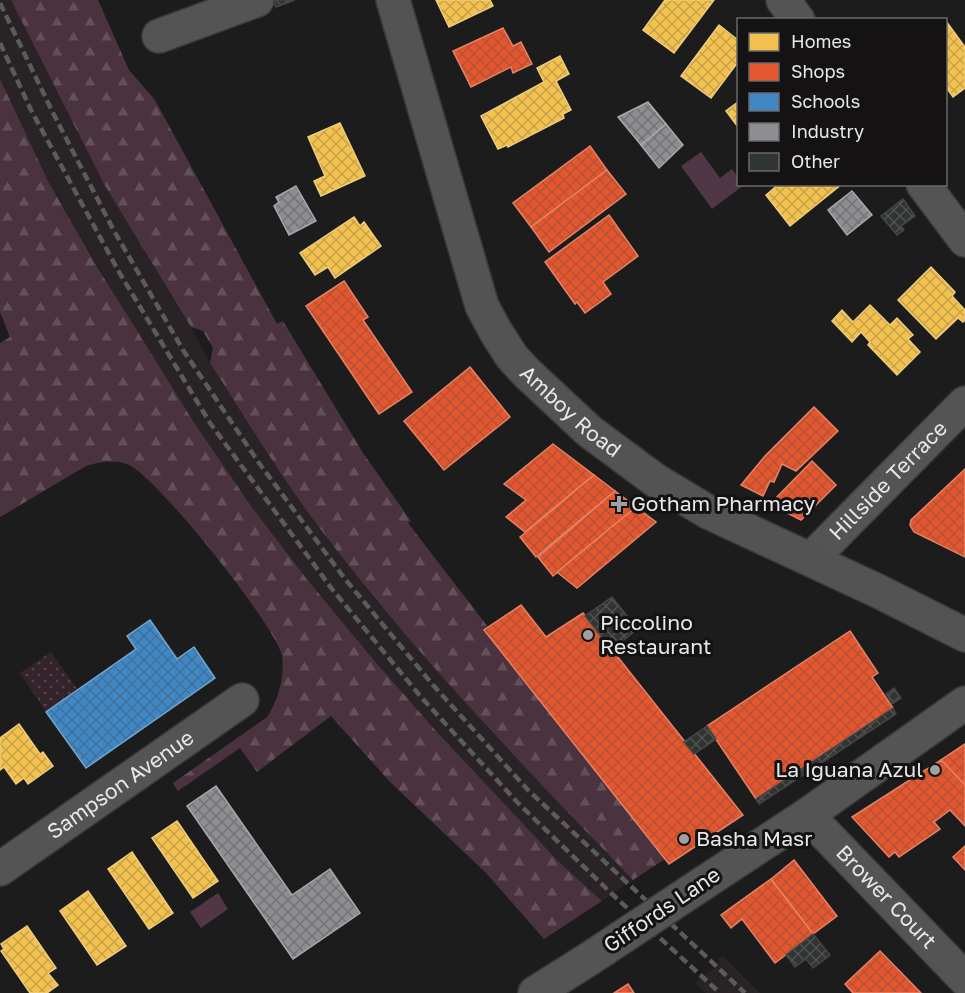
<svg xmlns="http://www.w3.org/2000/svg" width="965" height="993" font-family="'Golos Text',sans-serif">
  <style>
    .built { fill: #2a2326 }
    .forest { fill: url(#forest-firs) }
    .park { fill: url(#park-dots) }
    .water { fill: #513746 }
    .homes { fill: url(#homes-cross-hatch); stroke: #efcd7c; stroke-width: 1.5 }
    .shops { fill: url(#shops-cross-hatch); stroke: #e68266; stroke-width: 1.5 }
    .schools { fill: url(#schools-cross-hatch); stroke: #72a5d0; stroke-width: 1.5 }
    .industry { fill: url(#industry-cross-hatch); stroke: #a9a8ac; stroke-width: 1.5 }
    .building { fill: url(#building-cross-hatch); stroke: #454545; stroke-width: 1.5 }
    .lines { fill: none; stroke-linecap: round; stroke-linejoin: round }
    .minor-casing { stroke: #393939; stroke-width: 36 }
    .major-casing { stroke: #393939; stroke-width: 36 }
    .minor { stroke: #545454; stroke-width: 33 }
    .major { stroke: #535353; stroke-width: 33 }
    .rail { stroke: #5b5b5b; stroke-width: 4.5; stroke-dasharray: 9 4.5; stroke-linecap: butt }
    .minor-bridge-casing { stroke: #393939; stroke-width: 36; stroke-linecap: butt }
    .minor-bridge { stroke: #545454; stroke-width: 33 }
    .poi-dot { fill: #a1a1a1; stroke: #141213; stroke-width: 2 }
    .labels { text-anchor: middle; stroke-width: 6; stroke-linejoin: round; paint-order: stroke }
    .street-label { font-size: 21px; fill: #e9e8e9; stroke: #141213 }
    .poi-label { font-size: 21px; fill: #e9e8e9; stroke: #141213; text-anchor: start }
  </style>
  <defs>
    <pattern id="forest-firs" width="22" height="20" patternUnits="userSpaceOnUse" patternTransform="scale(1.5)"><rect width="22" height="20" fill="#4a323f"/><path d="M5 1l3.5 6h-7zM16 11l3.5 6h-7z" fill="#64505b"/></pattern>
    <pattern id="park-dots" width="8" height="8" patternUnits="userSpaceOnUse" patternTransform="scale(1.5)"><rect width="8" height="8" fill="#33242c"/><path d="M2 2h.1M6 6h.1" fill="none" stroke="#51444b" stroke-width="1.8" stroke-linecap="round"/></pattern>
    <pattern id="homes-cross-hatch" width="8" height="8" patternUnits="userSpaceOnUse" patternTransform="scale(1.5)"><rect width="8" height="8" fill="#f2c14e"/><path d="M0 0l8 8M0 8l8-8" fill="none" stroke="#c7a24c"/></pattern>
    <pattern id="shops-cross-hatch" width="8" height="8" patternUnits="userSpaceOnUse" patternTransform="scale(1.5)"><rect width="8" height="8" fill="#e4572e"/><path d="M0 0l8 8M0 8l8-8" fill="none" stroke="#b55235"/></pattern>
    <pattern id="schools-cross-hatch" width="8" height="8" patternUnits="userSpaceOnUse" patternTransform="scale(1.5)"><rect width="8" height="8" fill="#3f88c5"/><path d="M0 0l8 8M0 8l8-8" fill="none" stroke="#417199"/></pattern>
    <pattern id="industry-cross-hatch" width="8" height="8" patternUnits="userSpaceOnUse" patternTransform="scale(1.5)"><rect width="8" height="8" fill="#8d8d92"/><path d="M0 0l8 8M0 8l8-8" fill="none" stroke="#747477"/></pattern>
    <pattern id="building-cross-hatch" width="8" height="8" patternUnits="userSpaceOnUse" patternTransform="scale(1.5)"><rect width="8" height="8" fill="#313532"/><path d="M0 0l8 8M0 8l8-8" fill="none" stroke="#4f5250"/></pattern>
  </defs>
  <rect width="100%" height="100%" fill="#1c1c1c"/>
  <!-- built -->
  <g class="built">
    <path d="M0,0h11l93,184 87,143 19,36 106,161 61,78 111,126 145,152 -31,21 -44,-40 -121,-129 -65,-74 -66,-80 -55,-72 -58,-84 -49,-78 -95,-161 -49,-104z"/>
    <path d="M723,956l37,37h-54l-12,-10 26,-19 -2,-5z"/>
  </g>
  <!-- forest -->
  <g class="forest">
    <path d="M11,0h87l31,70 26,30 122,224 6,-3 80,132 48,68 -3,2 80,104 -4,3 181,229 -32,21c-110,-114 -220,-228 -315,-354 -39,-52 -73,-109 -108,-163l3,-15 -10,-17 -12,-4 -87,-143z"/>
    <path d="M0,79l49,104 49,85 95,153 58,85 55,72 66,80 65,74 121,129 44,40 -58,38 -58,-66 -97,-92 -58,-65 -74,56 -17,-24 -62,43 -5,-8 94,-66c11,-16 18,-41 15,-61 -5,-29 -128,-183 -155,-192 -14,-5 -28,-2 -41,2l-86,51v-174l10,-6 -10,-25z"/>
  </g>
  <!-- park -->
  <path class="park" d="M51,652l27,38 -32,22 -26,-39z"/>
  <!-- water -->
  <g class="water">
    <path d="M701,152l19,26 12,-9 6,8v7l6,1 -32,24 -31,-43z"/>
    <path d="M218,893l10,16 -27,19 -11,-16z"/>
  </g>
  <!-- homes -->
  <g class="homes">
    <path d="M436,0h54l3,6 -44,21z"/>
    <path d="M665,0h49l-40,53 -31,-23z"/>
    <path d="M946,21l19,26v41l-12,9 -7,-10z"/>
    <path d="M719,25l19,15v22l-27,36 -30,-22z"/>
    <path d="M560,56l9,18 -13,7 15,29 -8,4 1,4 -56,29 -1,-2 -9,4 -17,-33 63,-34 -7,-14z"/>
    <path d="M738,102v25l-12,-16z"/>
    <path d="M340,123l25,53 -44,20 -7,-15 11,-5 -17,-39z"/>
    <path d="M779,184h63l-52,42 -24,-31z"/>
    <path d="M354,217l6,9 4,-4 17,24 -46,32 -7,-11 -13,8 -15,-22z"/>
    <path d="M931,267l24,25 -3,4 13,14v10l-2,2 -5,-4 -22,21 -38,-39z"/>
    <path d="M870,305l20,20 7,-7 16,17 -5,4 12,13 -23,23 -29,-30 2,-3 -9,-10 -9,10 -20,-21 10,-11 11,12z"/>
    <path d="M19,724l21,30 3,-2 10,14 -25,18 -4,-6 -8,6 -12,-17 -4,3v-32z"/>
    <path d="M177,821l41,60 -25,17 -41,-60z"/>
    <path d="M132,852l41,61 -24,16 -41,-60z"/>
    <path d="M88,891l38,55 -29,19 -37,-54z"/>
    <path d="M27,926l29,42 -8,5 10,12 -11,8h-17l-29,-42 3,-2 -3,-5z"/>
  </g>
  <!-- shops -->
  <g class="shops">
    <path d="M503,28l10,18 8,-4 11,22 -19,9 -2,-6 -40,20 -18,-36z"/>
    <path d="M590,146l17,24 -76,57 -18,-24z"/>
    <path d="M607,170l19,24 -77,58 -18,-25z"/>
    <path d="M609,215l29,41 -35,26 8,12 -26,19 -8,-11 -2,2 -30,-42z"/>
    <path d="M344,281l24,36 -5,3 49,72 -33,22 -73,-108z"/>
    <path d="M470,367l40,50 -66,53 -40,-49z"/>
    <path d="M814,407l24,24 -42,40 -14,-7 -8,18 -4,-1 -7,15 -22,-11 24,-29z"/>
    <path d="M553,444l41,31 -69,57 -19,-15 20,-17 -22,-16z"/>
    <path d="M812,461l24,24 -35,35 -31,-16z"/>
    <path d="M965,469v88l-51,-25 -4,-7 1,-5z"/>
    <path d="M594,475l21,16 -79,66 -16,-20z"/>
    <path d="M615,491l21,16 -83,69 -15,-19z"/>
    <path d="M636,507l20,15 -79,66 -20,-16z"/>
    <path d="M521,605l25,32 37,-24 160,202 -74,49 -185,-234z"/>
    <path d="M850,631l28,42 -6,4 21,31 -137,91 -49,-73z"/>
    <path d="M965,744v41l-24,-25z"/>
    <path d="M941,760l24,25v41l-15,-16 -16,12 6,7 -41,28 -4,-5 -6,5 -37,-40z"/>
    <path d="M965,846v24l-12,-13z"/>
    <path d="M794,860l43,56 -24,18 -42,-55z"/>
    <path d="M771,879l42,55 -38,29 -33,-44 -11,9 -10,-13z"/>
    <path d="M880,951l41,42h-68l-8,-9z"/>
    <path d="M628,984l6,9h-20z"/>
  </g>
  <!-- schools -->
  <path class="schools" d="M150,620l27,39 17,-12 21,31 -129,90 -40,-56 90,-63 -9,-13z"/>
  <!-- industry -->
  <g class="industry">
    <path d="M648,102l18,22 -25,21 -23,-28z"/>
    <path d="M666,124l17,21 -24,23 -18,-23z"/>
    <path d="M296,186l20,35 -27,14 -15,-29 5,-4 -3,-5z"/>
    <path d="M852,191l20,24 -25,20 -19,-25z"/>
    <path d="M216,786l76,109 38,-26 30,44 -67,46 -106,-153z"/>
  </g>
  <!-- building -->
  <g class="building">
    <path d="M273,0h22l-19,7z"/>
    <path d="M903,199l12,17 -14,10 3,4 -7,5 -16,-19z"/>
    <path d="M612,597l25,32 -25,21 -27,-34z"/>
    <path d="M894,688l7,10 -9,6 -6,-10z"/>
    <path d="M893,708l3,6 -137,90 -3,-5z"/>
    <path d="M707,726l9,13 -22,15 -10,-12z"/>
    <path d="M813,934l17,21 -17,13 -7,-9 -11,8 -9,-12z"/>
  </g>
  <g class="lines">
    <!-- minor casing -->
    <g class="minor-casing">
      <g id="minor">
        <path d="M783,0l15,20"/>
        <path d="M159,36l98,-36"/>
        <path d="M923,184l42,56"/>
        <path id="s1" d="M811,559l154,-156"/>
        <path id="s2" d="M807,815l158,164"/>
        <path id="s3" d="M0,869l242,-169"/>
        <path d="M705,882l102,-67 158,-112"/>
        <path d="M535,993l54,-34"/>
      </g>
    </g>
    <!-- major casing -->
    <g class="major-casing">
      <g id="major">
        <path id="s4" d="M393,0l89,306 14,26 16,25 16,17 61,57 66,49 53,32 172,80 85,43"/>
      </g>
    </g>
    <!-- minor -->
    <use href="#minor" class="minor"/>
    <!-- major -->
    <use href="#major" class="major"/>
    <!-- rail -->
    <g class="rail">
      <path d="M0,3l52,108 61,118 70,121 76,113 86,116 88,106 95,105 217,203"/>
      <path d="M0,43l31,67 88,162 91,151 122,166 89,108 96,105 95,92 108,99"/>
    </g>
    <!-- minor-bridge casing -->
    <g class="minor-bridge-casing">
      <path id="minor-bridge" d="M589,959l116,-77"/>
    </g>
    <!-- minor-bridge -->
    <use href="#minor-bridge" class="minor-bridge"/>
  </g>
  <!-- markers -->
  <g class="poi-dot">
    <path d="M616 495h6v6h6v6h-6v6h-6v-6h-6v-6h6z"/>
    <circle cx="588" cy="635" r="6"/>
    <circle cx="935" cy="770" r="6"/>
    <circle cx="684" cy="839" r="6"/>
  </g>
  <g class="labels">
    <!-- street labels -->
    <g class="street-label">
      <text dy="7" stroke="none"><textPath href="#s4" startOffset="458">Amboy Road</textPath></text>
      <text dy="7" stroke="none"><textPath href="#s1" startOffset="110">Hillside Terrace</textPath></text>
      <text dy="7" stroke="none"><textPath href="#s3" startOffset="147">Sampson Avenue</textPath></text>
      <text dy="7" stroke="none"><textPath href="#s2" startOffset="114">Brower Court</textPath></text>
      <text transform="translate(662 910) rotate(-34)" y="7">Giffords Lane</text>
    </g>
    <!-- poi labels -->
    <g class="poi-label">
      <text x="631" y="511">Gotham Pharmacy</text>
      <text x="600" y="630">Piccolino<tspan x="600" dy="24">Restaurant</tspan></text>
      <text x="923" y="777" text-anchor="end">La Iguana Azul</text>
      <text x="696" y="846">Basha Masr</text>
    </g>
  </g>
  <!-- legend -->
  <rect x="737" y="18" width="210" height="168" fill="#141213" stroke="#696869" stroke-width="1.5"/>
  <rect x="749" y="33" width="30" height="18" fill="#f2c14e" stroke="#696869" stroke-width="1.5"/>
  <text x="791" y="48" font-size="18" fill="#e9e8e9">Homes</text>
  <rect x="749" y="63" width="30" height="18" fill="#e4572e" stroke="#696869" stroke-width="1.5"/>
  <text x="791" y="78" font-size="18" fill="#e9e8e9">Shops</text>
  <rect x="749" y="93" width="30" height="18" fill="#3f88c5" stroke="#696869" stroke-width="1.5"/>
  <text x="791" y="108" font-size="18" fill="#e9e8e9">Schools</text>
  <rect x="749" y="123" width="30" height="18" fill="#8d8d92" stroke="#696869" stroke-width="1.5"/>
  <text x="791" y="138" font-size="18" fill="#e9e8e9">Industry</text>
  <rect x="749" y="153" width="30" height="18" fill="#313532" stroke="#696869" stroke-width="1.5"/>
  <text x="791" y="168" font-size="18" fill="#e9e8e9">Other</text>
</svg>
